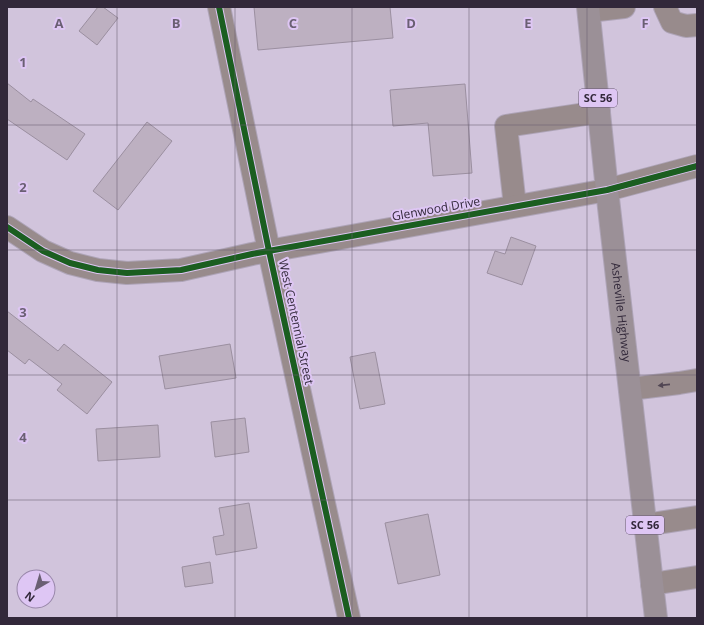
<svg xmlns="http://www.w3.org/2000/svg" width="704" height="625" font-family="'Open Sans',sans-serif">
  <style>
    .building { fill: #bdb0c1; stroke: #9b8fa0 }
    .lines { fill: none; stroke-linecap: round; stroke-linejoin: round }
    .minor-casing { stroke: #aea4b7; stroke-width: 24 }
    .major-casing { stroke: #aea4b7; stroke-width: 24 }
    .minor { stroke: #988b8c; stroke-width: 22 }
    .major { stroke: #9b9097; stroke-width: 22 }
    .cycleway-casing { stroke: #dec6f4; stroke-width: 8 }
    .cycleway { stroke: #1b5e20; stroke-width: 6 }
    .oneway { fill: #514653 }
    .grid { fill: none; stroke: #6a5f73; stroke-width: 1; stroke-opacity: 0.55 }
    .labels { text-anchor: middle; stroke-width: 4; stroke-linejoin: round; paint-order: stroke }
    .shield { fill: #dec6f4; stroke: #665772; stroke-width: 1 }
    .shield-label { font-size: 11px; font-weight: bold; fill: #32283a }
    .street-label { font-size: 12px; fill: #32283a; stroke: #dec6f4 }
    .grid-label { font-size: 13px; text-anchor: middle; font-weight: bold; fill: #6a5f73; stroke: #dec6f4; stroke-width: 4; stroke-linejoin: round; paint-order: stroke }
  </style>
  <rect width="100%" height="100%" fill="#d1c4dc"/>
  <!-- building -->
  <g class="building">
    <path d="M98,7h5l15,11 -21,27 -18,-14z"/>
    <path d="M254,7h136l3,31 -135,12z"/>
    <path d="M7,83l24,19 2,-3 52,35 -18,26 -60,-41z"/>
    <path d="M465,84l7,89 -39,3 -5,-53 -35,3 -3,-36z"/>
    <path d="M147,122l25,19 -54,69 -25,-19z"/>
    <path d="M511,237l25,9 -14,39 -35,-12 8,-22 10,3z"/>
    <path d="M7,311l51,40 6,-7 48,38 -25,32 -30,-24 5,-6 -33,-25 -4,5 -18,-14z"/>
    <path d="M230,344l6,34 -71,11 -6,-33z"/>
    <path d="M375,352l10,52 -25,5 -10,-52z"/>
    <path d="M245,418l4,34 -34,5 -4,-35z"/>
    <path d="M158,425l2,32 -62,4 -2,-32z"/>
    <path d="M249,503l8,45 -41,7 -3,-18 11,-2 -5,-27z"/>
    <path d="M428,514l12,61 -42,9 -13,-61z"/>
    <path d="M210,562l3,21 -28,4 -3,-20z"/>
  </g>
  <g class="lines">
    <!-- minor casing -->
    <g class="minor-casing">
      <g id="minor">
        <path d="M219,7l50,244 80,367"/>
        <path d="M665,7l7,15 14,4 11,-1"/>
        <path d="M589,11l35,-4"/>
        <path d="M515,206l-9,-80 93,-14"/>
        <path d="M7,227l36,24 27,12 28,7 29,3 54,-3 71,-16 355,-64 90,-24"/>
        <path d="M630,389l49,-6 18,-3"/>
        <path d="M645,525l52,-8"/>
        <path d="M652,584l45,-7"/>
      </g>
    </g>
    <!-- major casing -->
    <g class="major-casing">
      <g id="major">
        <path id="s1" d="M588,7l19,183 49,428"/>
      </g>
    </g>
    <!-- minor -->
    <use href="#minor" class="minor"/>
    <!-- major -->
    <use href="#major" class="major"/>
    <!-- cycleway casing -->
    <g class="cycleway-casing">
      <g id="cycleway">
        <path d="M219,7l50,244 80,367"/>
        <path d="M7,227l36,24 27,12 28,7 29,3 54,-3 71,-16 355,-64 90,-24"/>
      </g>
    </g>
    <!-- cycleway -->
    <use href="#cycleway" class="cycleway"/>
  </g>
  <!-- one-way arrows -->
  <defs><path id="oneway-solid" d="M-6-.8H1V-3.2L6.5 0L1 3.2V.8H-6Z"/></defs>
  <use class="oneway" href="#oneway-solid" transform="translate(664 385) rotate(174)"/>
  <!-- grid -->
  <path class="grid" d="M117,7v611M235,7v611M352,7v611M469,7v611M587,7v611M7,125h690M7,250h690M7,375h690M7,500h690"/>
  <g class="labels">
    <!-- shield labels -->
    <g class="shield">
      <rect x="579" y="89" width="38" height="18" rx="3"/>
      <rect x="626" y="516" width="38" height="18" rx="3"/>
    </g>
    <g class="shield-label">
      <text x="598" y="102">SC 56</text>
      <text x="645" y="529">SC 56</text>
    </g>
    <!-- street labels -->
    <g class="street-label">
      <text transform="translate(436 209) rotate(-10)" y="4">Glenwood Drive</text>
      <text dy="4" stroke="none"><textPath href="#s1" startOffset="307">Asheville Highway</textPath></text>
      <text transform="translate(296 322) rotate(78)" y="4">West Centennial Street</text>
    </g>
  </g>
  <g class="grid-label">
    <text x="59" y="28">A</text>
    <text x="176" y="28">B</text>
    <text x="293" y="28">C</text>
    <text x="411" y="28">D</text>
    <text x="528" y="28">E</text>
    <text x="645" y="28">F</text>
    <text x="23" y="67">1</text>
    <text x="23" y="192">2</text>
    <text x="23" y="317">3</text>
    <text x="23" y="442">4</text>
  </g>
  <!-- border -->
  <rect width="704" height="625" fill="none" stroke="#32283a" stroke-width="16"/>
  <!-- north arrow -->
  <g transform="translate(36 589) rotate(218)"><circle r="19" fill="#dec6f4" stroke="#9987aa"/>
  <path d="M0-3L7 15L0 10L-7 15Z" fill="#6a5f73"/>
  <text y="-6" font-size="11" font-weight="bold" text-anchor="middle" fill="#32283a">N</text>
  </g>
</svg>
